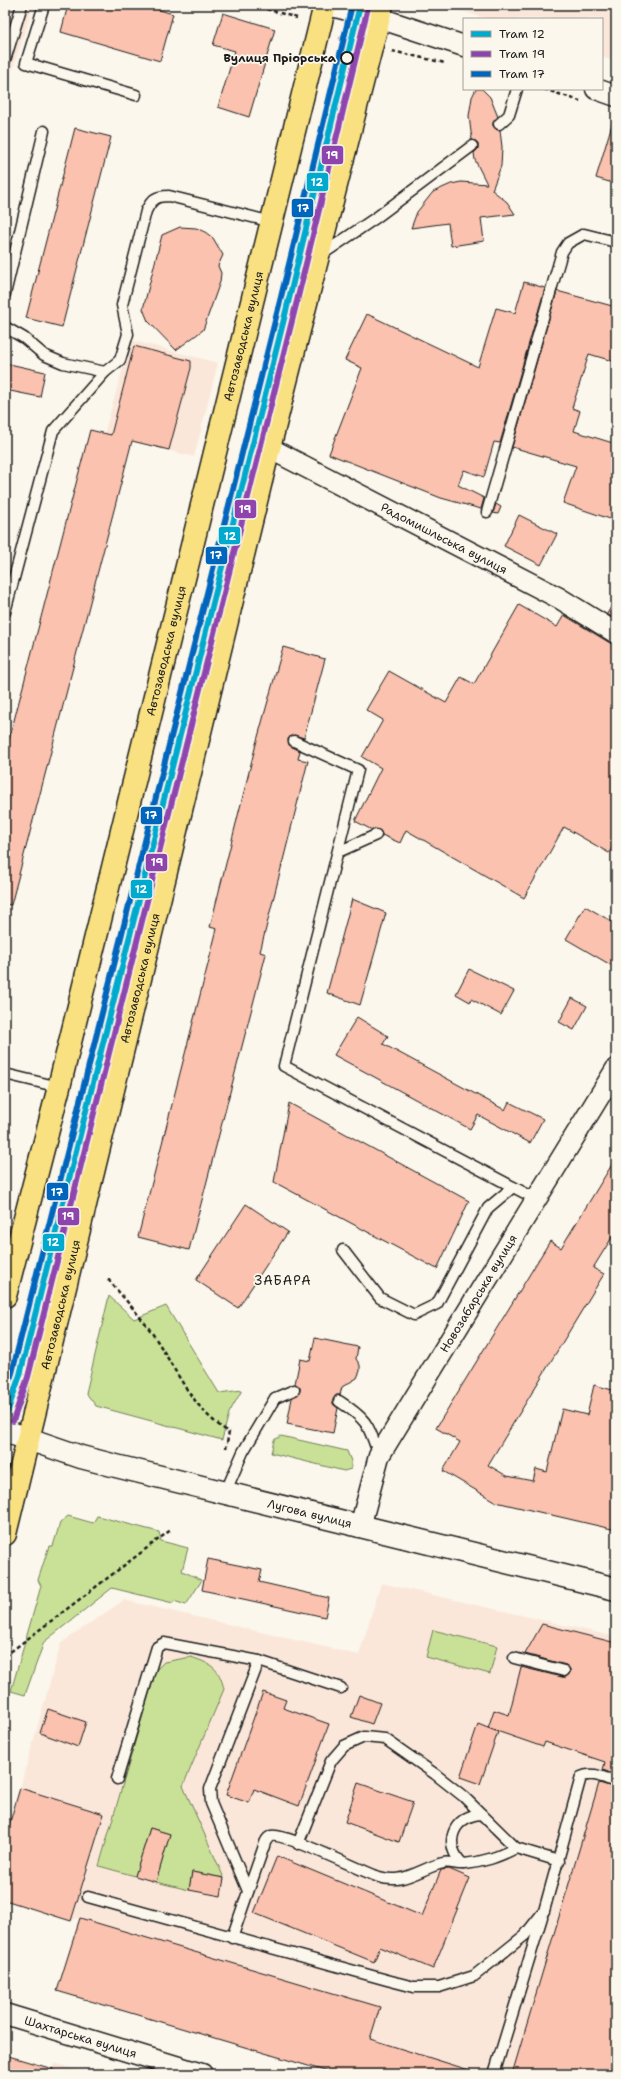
<svg xmlns="http://www.w3.org/2000/svg" width="621" height="2079" font-family="'Shantell Sans',sans-serif">
  <style>
    .built { fill: #fbe7da }
    .green { fill: #c9e197; stroke: #727e5a }
    .building { fill: #fac2af; stroke: #1c1c1c }
    .lines { fill: none; stroke-linecap: round; stroke-linejoin: round }
    .lane-casing { stroke: #1c1c1c; stroke-width: 13 }
    .street-casing { stroke: #1c1c1c; stroke-width: 23 }
    .secondary-casing { stroke: #1c1c1c; stroke-width: 25 }
    .primary-casing { stroke: #1c1c1c; stroke-width: 25 }
    .path { stroke: #1c1c1c; stroke-width: 2.5; stroke-dasharray: 4 3; stroke-linecap: butt }
    .lane { stroke: #fbf7ec; stroke-width: 10 }
    .street { stroke: #fbf7ec; stroke-width: 20 }
    .secondary { stroke: #fbf7ec; stroke-width: 22 }
    .primary { stroke: #f9e181; stroke-width: 22 }
    .tram-1-casing { stroke: #fbf7ec; stroke-width: 9 }
    .tram-2-casing { stroke: #fbf7ec; stroke-width: 9 }
    .tram-3-casing { stroke: #fbf7ec; stroke-width: 9 }
    .tram-1 { stroke: #00a9ce; stroke-width: 6 }
    .tram-2 { stroke: #8e44ad; stroke-width: 6 }
    .tram-3 { stroke: #0065bd; stroke-width: 6 }
    .stop-dot { fill: #fbf7ec; stroke: #1c1c1c; stroke-width: 2 }
    .labels { text-anchor: middle; stroke-width: 3.5; stroke-linejoin: round; paint-order: stroke }
    .stop-label { font-size: 12px; font-weight: bold; fill: #1c1c1c; stroke: #fbf7ec; text-anchor: end }
    .street-label { font-size: 12px; fill: #1c1c1c; stroke: #fbf7ec }
    .neighbourhood-label { font-size: 13px; letter-spacing: 1px; fill: #1c1c1c; stroke: #fbf7ec }
    .line-badge { stroke: #fbf7ec; stroke-width: 1.5 }
    .badge-label { font-size: 11px; text-anchor: middle; font-weight: bold; fill: #fff }
  </style>
  <rect width="100%" height="100%" fill="#fbf7ec"/>
  <filter id="ink" filterUnits="userSpaceOnUse"><feTurbulence type="fractalNoise" baseFrequency=".025" numOctaves="2"/><feDisplacementMap in="SourceGraphic" scale="8" xChannelSelector="R" yChannelSelector="G"/><feConvolveMatrix kernelMatrix="1 2 1 2 8 2 1 2 1" color-interpolation-filters="sRGB"/></filter>
  <g filter="url(#ink)">
    <!-- built -->
    <g class="built">
      <path d="M5,5h29l-29,87z"/>
      <path d="M454,5h162v57l-14,-5v-38h-115l-31,-10z"/>
      <path d="M131,340l87,23 -24,94 -90,-23z"/>
      <path d="M381,1583l235,54v437h-281l-278,-83 22,-73 -8,3 32,-107 -83,-26 41,-145 63,-43 235,55z"/>
      <path d="M54,2063l26,8 7,3h-36z"/>
    </g>
    <!-- green -->
    <g class="green">
      <path d="M109,1296l25,23 32,-13 53,87 23,-3 -13,23 -7,27 -126,-34 -10,-13z"/>
      <path d="M281,1436l66,15 4,10v8l-7,2 -73,-18 3,-13z"/>
      <path d="M68,1516l25,7 4,-7 62,16 2,9 27,7 -6,23 20,9 -16,25 -12,-4 -1,2 -61,-15 -68,54 -19,53 -14,-4 30,-105 -3,-6 11,-34h4l7,-23z"/>
      <path d="M433,1630l64,16 -7,28 -64,-17z"/>
      <path d="M191,1657c20,7 28,10 33,32l-41,97 41,92 -32,-6 -3,18 -33,-8 14,-48 -20,-6 -15,48 -36,-10 57,-196 8,-8z"/>
    </g>
    <!-- building -->
    <g class="building">
      <path d="M68,5h75l30,9 -13,47 -99,-29z"/>
      <path d="M223,13l52,16 -26,88 -31,-10 17,-56 -22,-6z"/>
      <path d="M476,89h6l8,8 8,20 -5,5v4l4,4h3l2,17 -1,19 -9,24 15,12 8,12 -34,4 3,23 -33,5 -3,-23 -37,5 6,-16 16,-20 18,-8 10,-2 26,2 -12,-24 -1,-7 4,-4v-4l-1,-3 -5,-2 -3,-24 3,-19z"/>
      <path d="M612,124l4,1v59l-20,-6z"/>
      <path d="M75,128l36,9 -49,190 -36,-9z"/>
      <path d="M180,227l16,1 9,4 8,6 10,17 -5,11 3,7 -1,9 -17,48 -27,20 -28,-29 -5,-12 19,-74z"/>
      <path d="M524,282l21,6 -45,155 -6,-1 -10,35 -20,-7 -6,15 26,13 -3,11 -40,-11 -112,-44 33,-86 -17,-8 22,-46 111,53 18,-59 19,5z"/>
      <path d="M557,291l59,16v55l-27,-8 -17,54 8,3 -6,20 42,13v77l-53,-18 13,-37 -64,-19z"/>
      <path d="M134,346l57,15v7l-22,82 -37,-9 -121,464 -6,-1v-149l85,-325 21,5z"/>
      <path d="M5,363l40,9 -5,25 -35,-7z"/>
      <path d="M496,504l5,3 -3,7 -5,-1z"/>
      <path d="M519,515l38,19 -16,31 -37,-19z"/>
      <path d="M616,598v22l-9,-6z"/>
      <path d="M519,605l38,22 7,-12 46,28 6,1v197l-7,12 -45,-26 -40,71 -118,-68 -6,13 -18,-8 -3,-5h-7l-17,-9 26,-53 -19,-11 21,-37 -17,-10 23,-39 57,32 15,-26 13,7z"/>
      <path d="M283,647l42,12 -21,79 -10,-3 -6,4 1,6 11,6 -2,8 10,2 -48,191 6,2 -77,296 -51,-13 79,-308 -7,-2 46,-183z"/>
      <path d="M352,899l34,14 -26,92 -33,-12z"/>
      <path d="M585,906l31,18v44l-50,-29z"/>
      <path d="M469,969l45,22 -13,24 -30,-16 -1,3 -14,-8z"/>
      <path d="M572,998l15,8 -13,24 -15,-8z"/>
      <path d="M357,1017l31,19 -5,8 122,66 4,-8 34,17 -13,24 -52,-28 -8,14 -136,-74z"/>
      <path d="M289,1103l180,98 -32,68 -163,-87z"/>
      <path d="M616,1158v73l-23,37 11,6 -116,191 19,11 26,5 3,-12 11,3 15,-63 25,6 7,-30 22,6v139l-120,-28 -53,-31 17,-29 -24,-14 114,-187 11,7z"/>
      <path d="M246,1204l42,28 -50,76 -42,-28z"/>
      <path d="M315,1338l43,9 -2,12 4,6v6l-3,7 -15,9 -2,8h-4l-3,5v4l5,4 -5,25 -46,-9 5,-26 8,-7v-4l-5,-3 5,-25 10,2z"/>
      <path d="M208,1559l54,11 -3,12 70,16 -4,19 -123,-27z"/>
      <path d="M542,1624l74,19v132l-13,-5 2,-8 -60,-20 -2,5 -55,-19 6,-18 15,5 12,-48 41,10h4l4,-4v-4l-4,-4 -41,-11z"/>
      <path d="M263,1692l23,8 -3,8 46,16 -30,82 -45,-17 -5,14 -23,-8z"/>
      <path d="M359,1695l21,8 -8,21 -21,-7z"/>
      <path d="M48,1709l38,13 -8,25 -38,-14z"/>
      <path d="M478,1724l20,8 -18,52 -20,-7z"/>
      <path d="M358,1783l55,19 -14,40 -54,-20z"/>
      <path d="M599,1783l17,5v286h-104z"/>
      <path d="M20,1788l84,26 -33,107 -66,-21v-61z"/>
      <path d="M150,1828l20,6 -14,48 -21,-6z"/>
      <path d="M277,1856l145,60 19,-46 8,-1 21,9 -37,91 -53,-22 -6,15 -120,-49z"/>
      <path d="M192,1872l32,6 -3,18 -32,-6z"/>
      <path d="M80,1918l300,89 -10,32 99,31 -1,4h-133l-278,-83z"/>
      <path d="M5,2055l48,14v5h-48z"/>
    </g>
    <g class="lines">
      <!-- lane casing -->
      <g class="lane-casing">
        <g id="lane">
          <path d="M44,5l-18,58 110,32"/>
          <path d="M5,60l17,-55"/>
          <path d="M499,124l10,-9 8,-26"/>
          <path d="M321,255l56,-38 95,-71"/>
          <path d="M5,294l39,-163"/>
          <path d="M5,327l19,11 20,17 19,8 42,9"/>
          <path d="M487,512l75,-260 6,-9 16,-9 32,8"/>
          <path d="M5,612l48,-181 52,-59 15,-12 8,-26 -6,-29 24,-94c6,-12 10,-15 23,-15l103,26"/>
          <path d="M294,741l64,29 -74,296 252,133"/>
          <path d="M338,852l38,-17"/>
          <path d="M5,1074l54,13"/>
          <path d="M343,1250l37,48 34,17 23,-11 51,-96 25,-21"/>
          <path d="M339,1401c29,19 29,23 40,55"/>
          <path d="M225,1493l18,-41 32,-54 19,-8"/>
          <path d="M514,1658l50,13"/>
          <path d="M117,1779l40,-132 7,-4 95,18 82,27"/>
          <path d="M298,1844l33,-83 13,-15 20,-9 21,2 50,35 28,22 53,52"/>
          <path d="M463,1864c-21,-19 -10,-48 18,-50"/>
          <path d="M248,1891l-37,-88 -1,-14 49,-128"/>
          <path d="M88,1897l299,83 27,7h25l35,-11 51,-41 19,-24 37,-134c11,-6 23,1 35,5"/>
          <path d="M232,1938l32,-92c1,-4 3,-8 7,-10 13,-4 90,35 108,41 25,8 42,-9 64,-14 7,-2 14,2 21,1 20,-2 34,-7 52,-16l43,13"/>
          <path d="M494,2074l48,-157"/>
        </g>
      </g>
      <!-- street casing -->
      <g class="street-casing">
        <g id="street">
          <path d="M328,5l51,13 85,28"/>
          <path d="M596,89l20,7"/>
          <path id="s1" d="M269,448l290,150 57,35"/>
          <path id="s2" d="M360,1527l19,-71 237,-387"/>
          <path id="s3" d="M5,2014l197,60"/>
        </g>
      </g>
      <!-- secondary casing -->
      <g class="secondary-casing">
        <g id="secondary">
          <path id="s4" d="M5,1431l76,26 35,9 500,123"/>
        </g>
      </g>
      <!-- primary casing -->
      <g class="primary-casing">
        <g id="primary">
          <path id="s5" d="M5,1296l54,-209 266,-1082"/>
          <path id="s6" d="M5,1534l264,-1086 113,-443"/>
        </g>
      </g>
      <!-- path -->
      <g class="path">
        <path d="M253,5l44,13"/>
        <path d="M339,38l13,3"/>
        <path d="M392,51l53,12"/>
        <path d="M544,89l36,12"/>
        <path d="M108,1279c13,16 27,31 39,47 26,35 43,83 82,106l-3,16"/>
        <path d="M5,1656l167,-127"/>
      </g>
      <!-- lane -->
      <use href="#lane" class="lane"/>
      <!-- street -->
      <use href="#street" class="street"/>
      <!-- secondary -->
      <use href="#secondary" class="secondary"/>
      <!-- primary -->
      <use href="#primary" class="primary"/>
      <!-- tram-1 casing -->
      <g class="tram-1-casing">
        <path id="tram-1" d="M5,1418l15,-43 269,-1076 71,-294"/>
      </g>
      <!-- tram-2 casing -->
      <g class="tram-2-casing">
        <path id="tram-2" d="M13,1421l15,-44 269,-1076 71,-294"/>
      </g>
      <!-- tram-3 casing -->
      <g class="tram-3-casing">
        <path id="tram-3" d="M5,1394l7,-21 269,-1076 71,-292"/>
      </g>
      <!-- tram-1 -->
      <use href="#tram-1" class="tram-1"/>
      <!-- tram-2 -->
      <use href="#tram-2" class="tram-2"/>
      <!-- tram-3 -->
      <use href="#tram-3" class="tram-3"/>
    </g>
  </g>
  <!-- markers -->
  <circle class="stop-dot" cx="347" cy="58" r="6"/>
  <g class="labels">
    <!-- stop labels -->
    <g class="stop-label">
      <text x="336" y="62">Вулиця Пріорська</text>
    </g>
    <!-- street labels -->
    <g class="street-label">
      <text dy="4" stroke="none"><textPath href="#s5" startOffset="989">Автозаводська вулиця</textPath></text>
      <text dy="4" stroke="none"><textPath href="#s1" startOffset="197">Радомишльська вулиця</textPath></text>
      <text dy="4" stroke="none"><textPath href="#s5" startOffset="665">Автозаводська вулиця</textPath></text>
      <text dy="4" stroke="none"><textPath href="#s6" startOffset="572">Автозаводська вулиця</textPath></text>
      <text dy="4" stroke="none"><textPath href="#s2" startOffset="264">Новозабарська вулиця</textPath></text>
      <text dy="4" stroke="none"><textPath href="#s6" startOffset="236">Автозаводська вулиця</textPath></text>
      <text dy="4" stroke="none"><textPath href="#s4" startOffset="316">Лугова вулиця</textPath></text>
      <text dy="4" stroke="none"><textPath href="#s3" startOffset="79">Шахтарська вулиця</textPath></text>
    </g>
    <!-- neighbourhood labels -->
    <g class="neighbourhood-label">
      <text x="283" y="1285">ЗАБАРА</text>
    </g>
  </g>
  <g class="line-badge">
    <rect x="321" y="145" width="23" height="20" rx="4" fill="#8e44ad"/>
    <rect x="306" y="172" width="23" height="20" rx="4" fill="#00a9ce"/>
    <rect x="291" y="198" width="23" height="20" rx="4" fill="#0065bd"/>
    <rect x="234" y="499" width="23" height="20" rx="4" fill="#8e44ad"/>
    <rect x="218" y="526" width="23" height="19" rx="4" fill="#00a9ce"/>
    <rect x="205" y="546" width="23" height="19" rx="4" fill="#0065bd"/>
    <rect x="140" y="806" width="23" height="19" rx="4" fill="#0065bd"/>
    <rect x="145" y="853" width="23" height="19" rx="4" fill="#8e44ad"/>
    <rect x="130" y="879" width="23" height="20" rx="4" fill="#00a9ce"/>
    <rect x="46" y="1182" width="23" height="19" rx="4" fill="#0065bd"/>
    <rect x="57" y="1207" width="23" height="19" rx="4" fill="#8e44ad"/>
    <rect x="42" y="1233" width="23" height="19" rx="4" fill="#00a9ce"/>
  </g>
  <g class="badge-label">
    <text x="332" y="159">19</text>
    <text x="317" y="186">12</text>
    <text x="303" y="212">17</text>
    <text x="245" y="513">19</text>
    <text x="230" y="540">12</text>
    <text x="216" y="559">17</text>
    <text x="151" y="819">17</text>
    <text x="157" y="866">19</text>
    <text x="141" y="893">12</text>
    <text x="57" y="1196">17</text>
    <text x="68" y="1220">19</text>
    <text x="53" y="1246">12</text>
  </g>
  <!-- margin -->
  <rect width="621" height="2079" fill="none" stroke="#fbf7ec" stroke-width="20"/>
  <rect x="10" y="10" width="601" height="2059" fill="none" stroke="#1c1c1c" stroke-width="1.5" filter="url(#ink)"/>
  <!-- legend -->
  <rect x="463" y="18" width="140" height="72" fill="#fbf7ec" stroke="#a29f99"/>
  <rect x="471" y="31" width="20" height="6" fill="#00a9ce" stroke="#a29f99"/>
  <text x="499" y="38" font-size="12" fill="#1c1c1c">Tram 12</text>
  <rect x="471" y="51" width="20" height="6" fill="#8e44ad" stroke="#a29f99"/>
  <text x="499" y="58" font-size="12" fill="#1c1c1c">Tram 19</text>
  <rect x="471" y="71" width="20" height="6" fill="#0065bd" stroke="#a29f99"/>
  <text x="499" y="78" font-size="12" fill="#1c1c1c">Tram 17</text>
</svg>
